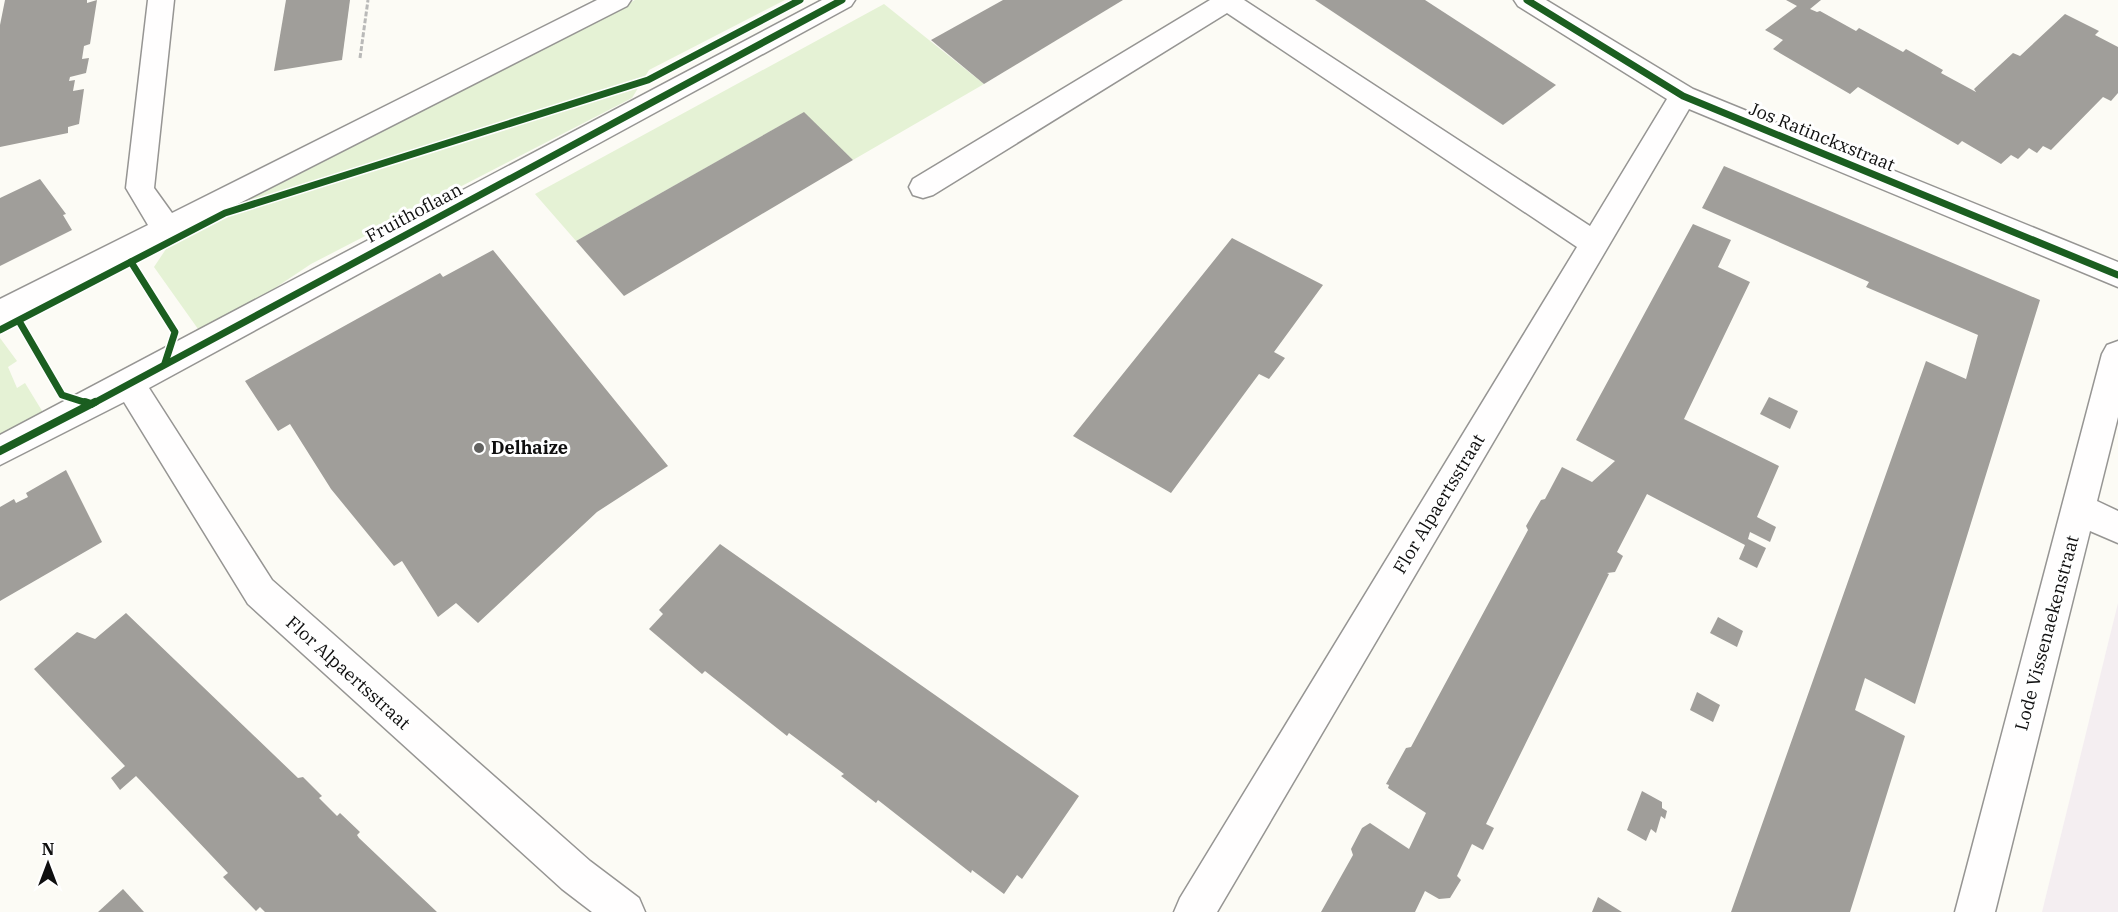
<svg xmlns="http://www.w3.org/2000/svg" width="2118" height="912" font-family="'IBM Plex Serif',serif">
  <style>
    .industrial { fill: #f4eef1 }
    .green { fill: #e5f2d5 }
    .building { fill: #a09e9a }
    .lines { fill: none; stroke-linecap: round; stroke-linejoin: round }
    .minor-casing { stroke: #969593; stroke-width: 3 }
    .path { stroke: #b9b9b8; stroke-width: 3; stroke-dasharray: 5 2; stroke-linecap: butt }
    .minor { fill: #fffefe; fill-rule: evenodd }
    .cycleway-far1-casing { stroke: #fff; stroke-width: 10 }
    .cycleway-casing { stroke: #fff; stroke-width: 12 }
    .cycleway-far1 { stroke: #1b5e20; stroke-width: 7 }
    .cycleway { stroke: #1b5e20; stroke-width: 8 }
    .poi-dot { fill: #626260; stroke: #fff; stroke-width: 2 }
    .labels { text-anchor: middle; stroke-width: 6; stroke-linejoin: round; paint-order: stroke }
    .street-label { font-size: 18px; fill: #0f0f0f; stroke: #fff }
    .poi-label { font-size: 18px; font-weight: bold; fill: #0f0f0f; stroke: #fff; text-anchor: start }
  </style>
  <rect width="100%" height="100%" fill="#fcfbf5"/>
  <!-- industrial -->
  <path class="industrial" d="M2118,603v309h-76z"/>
  <!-- green -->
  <g class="green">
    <path d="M635,0h150l-136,70 -17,28 -321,166 -108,72 -49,-69 12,-18 24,-13 -10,-11 108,-45z"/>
    <path d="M884,4l100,80 -131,76 -50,-47 -227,128 -41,-47z"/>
    <path d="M0,338l17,23 -9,6 9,21 8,-5 22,36 -47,19z"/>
  </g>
  <!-- building -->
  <g class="building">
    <path d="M5,0h82v3l10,-3 -7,44 -6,2 -2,13 7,-1 -3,15 -16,4 -1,4 6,-1 -2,11 11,-2 -5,35 -11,3v6l-68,14v-122z"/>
    <path d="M286,0h64l-8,60 -68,11z"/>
    <path d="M1003,0h120l-139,84 -53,-44z"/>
    <path d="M1315,0h110l131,85 -53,40z"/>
    <path d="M1786,0h35l-11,9 7,3 3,-1 36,20 3,-3 44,24 3,-3 37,21 -2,3 35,19 -2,-3 39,-36 7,3 45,-42 34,17 -4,4 23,12v46l-7,8 -8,-4 -52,53 -8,-4 -6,7 -8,-5 -11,11 -7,-4 -10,9 -39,-23 -4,4 -100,-58 -8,7 -77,-45 10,-9 -18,-10 32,-24z"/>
    <path d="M804,112l49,48 -229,136 -48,-55z"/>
    <path d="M1724,166l316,134 -125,404 -50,-26 -10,32 50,26 -55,176h-119l195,-551 40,18 12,-44 -112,-48 3,-5 -167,-74z"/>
    <path d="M40,179l26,35 -3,1 9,15 -72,36v-68z"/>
    <path d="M1693,224l38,16 -13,27 32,15 -66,137 95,47 -22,51 19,10 -6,15 -20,-10 -2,7 18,9 -9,20 -18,-9 6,-14 -98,-51 -30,58 6,4 -8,16 -8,1 2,1 -123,250 8,4 -11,22 -11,-6 -15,32 4,4 -11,18 -11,1 -14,-8 -10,21h-94l32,-57 -2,-6 11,-21 8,-5 39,26 17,-36 -38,-25 1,-3 -3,-1 20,-36 5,-1 117,-217 -2,-4 15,-26 4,-1 17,-32 30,15 23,-21 -39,-21z"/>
    <path d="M1232,238l91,47 -49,67 11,6 -16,21 -10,-5 -88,119 -98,-57z"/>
    <path d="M493,250l175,216 -71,46 -119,111 -22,-20 -18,14 -36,-56 -8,5 -63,-77 -41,-65 -12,7 -33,-50 195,-108 3,4z"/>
    <path d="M1769,397l29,14 -8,18 -30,-15z"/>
    <path d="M66,470l36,72 -102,59v-94l14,-8 2,4 12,-6 -2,-4z"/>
    <path d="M720,544l359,252 -57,83 -5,-4 -13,19 -32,-24 -1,3 -93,-73 -2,3 -35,-27 3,-2 -55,-41 -2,3 -82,-65 -3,3 -53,-45 14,-15 -4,-4z"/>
    <path d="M126,613l172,165 5,-1 19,19 -3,2 18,18 3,-3 20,19 -3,3 2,3 78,74h-172l-5,-5 -4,4 -33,-34 5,-4 -92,-97 -16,14 -9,-12 14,-12 -91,-97 43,-37 18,7z"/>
    <path d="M1718,617l25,14 -6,16 -27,-14z"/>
    <path d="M1697,692l23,13 -7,17 -23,-12z"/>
    <path d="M1642,791l20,11v6l5,3 -2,8 -4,-3 -5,17 -5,-4 -5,12 -19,-11z"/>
    <path d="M123,889l21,23h-46z"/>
    <path d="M1598,897l24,15h-30z"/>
  </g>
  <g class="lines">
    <!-- minor casing -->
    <g class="minor-casing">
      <g id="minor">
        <path d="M148,0h26l-20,188 18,25 425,-213h34l-4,6 -627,319v-26l148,-74 -22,-37z"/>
        <path d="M822,0h33l-4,6 -702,382 123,192 318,281 49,37 6,14h-53l-30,-23 -314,-285 -124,-202 -124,63v-30z"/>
        <path d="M1210,0h34l346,226 77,-127 -149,-93 -4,-6h32l147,89 425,173v25l-429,-178 -472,803h-43l6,-14 397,-651 -350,-234 -294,182 -10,3 -10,-3 -4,-8 4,-8z"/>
        <path d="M2118,341v76l-21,84 21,10v32l-28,-12 -95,381h-40l147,-558 5,-9z"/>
      </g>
    </g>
    <!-- path -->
    <path class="path" d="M360,58l8,-58"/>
    <!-- minor -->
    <use href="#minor" class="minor"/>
    <!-- cycleway-far1 casing -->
    <g class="cycleway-far1-casing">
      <g id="cycleway-far1">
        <path d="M1527,0l156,96 435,179"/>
        <path d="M131,262l44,70 -10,31"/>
        <path d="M19,321l43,74 28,9"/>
        <path d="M0,330l225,-117 423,-133 152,-80"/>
        <path d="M92,404l750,-404"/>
      </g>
    </g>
    <!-- cycleway casing -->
    <g class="cycleway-casing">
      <g id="cycleway">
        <path d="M85,402l6,2"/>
        <path d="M0,451l95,-49"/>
      </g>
    </g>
    <!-- cycleway-far1 -->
    <use href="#cycleway-far1" class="cycleway-far1"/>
    <!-- cycleway -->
    <use href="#cycleway" class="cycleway"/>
  </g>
  <!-- markers -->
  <circle class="poi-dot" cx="479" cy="448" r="6"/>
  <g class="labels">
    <!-- street labels -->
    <g class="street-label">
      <text transform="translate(1822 137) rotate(22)" y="6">Jos Ratinckxstraat</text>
      <text transform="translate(414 213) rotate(-28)" y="6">Fruithoflaan</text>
      <text transform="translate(1439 504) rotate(-59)" y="6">Flor Alpaertsstraat</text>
      <text transform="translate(2047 633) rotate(-75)" y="6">Lode Vissenaekenstraat</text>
      <text transform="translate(348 673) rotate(42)" y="6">Flor Alpaertsstraat</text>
    </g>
    <!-- poi labels -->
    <g class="poi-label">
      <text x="491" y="454">Delhaize</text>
    </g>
  </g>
  <!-- north arrow -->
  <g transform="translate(48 864)" stroke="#ffffff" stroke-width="4.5" paint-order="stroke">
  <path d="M0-4.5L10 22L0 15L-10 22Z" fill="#0f0f0f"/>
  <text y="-9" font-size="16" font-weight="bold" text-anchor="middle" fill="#0f0f0f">N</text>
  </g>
</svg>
